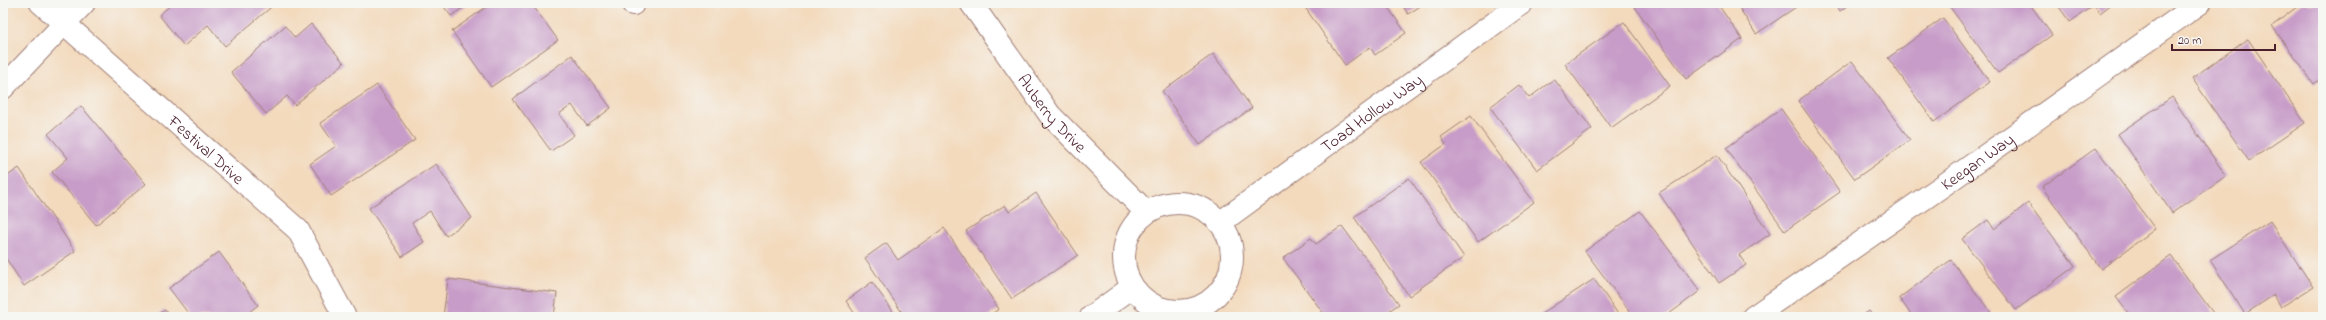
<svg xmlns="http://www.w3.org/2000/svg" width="2326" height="320" font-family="'Indie Flower',sans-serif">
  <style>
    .building { fill: #c79cc8 }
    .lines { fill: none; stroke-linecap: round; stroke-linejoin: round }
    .minor-casing { stroke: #9e7c74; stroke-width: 24 }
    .minor { stroke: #fff; stroke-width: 22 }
    .labels { text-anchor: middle; stroke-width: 3; stroke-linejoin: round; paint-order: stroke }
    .street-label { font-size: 17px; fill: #4a1f2b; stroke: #f6f6f2 }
  </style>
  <rect width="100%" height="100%" fill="#f6f6f2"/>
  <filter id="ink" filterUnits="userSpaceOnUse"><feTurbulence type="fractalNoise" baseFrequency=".025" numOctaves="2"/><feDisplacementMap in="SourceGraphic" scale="8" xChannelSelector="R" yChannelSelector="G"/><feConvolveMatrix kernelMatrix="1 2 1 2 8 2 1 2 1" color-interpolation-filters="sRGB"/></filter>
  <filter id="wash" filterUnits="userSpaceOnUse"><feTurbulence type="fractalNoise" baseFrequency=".012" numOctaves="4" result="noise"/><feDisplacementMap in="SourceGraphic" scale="16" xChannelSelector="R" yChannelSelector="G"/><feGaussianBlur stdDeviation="0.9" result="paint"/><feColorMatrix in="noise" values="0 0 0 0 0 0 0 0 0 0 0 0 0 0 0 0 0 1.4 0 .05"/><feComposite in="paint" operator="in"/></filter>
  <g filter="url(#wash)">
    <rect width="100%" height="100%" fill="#f3dabd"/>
    <g id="blocks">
      <!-- building -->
      <g class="building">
        <path d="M173,3h103l-51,43 -17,-21 -24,21 -25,-31z"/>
        <path d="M441,3h29l-19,13z"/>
        <path d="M492,3h39l27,37 -67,47 -39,-56z"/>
        <path d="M1302,3h83l21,30 -31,22 -5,-8 -25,18z"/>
        <path d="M1401,3h24l-17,11z"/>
        <path d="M1641,3h76l25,36 -56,40 -51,-72z"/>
        <path d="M1736,3h66l-46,31z"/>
        <path d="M1835,3h16l-11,8z"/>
        <path d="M1947,3h82l23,32 -54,38z"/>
        <path d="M2056,3h57l-13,10 -6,-8 -24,17z"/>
        <path d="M2302,3h21v74l-9,7 -42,-58z"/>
        <path d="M1943,18l47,64 -56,40 -46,-64z"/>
        <path d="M1624,22l46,64 -59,42 -46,-64z"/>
        <path d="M311,24l33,39 -49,42 -8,-9 -21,18 -35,-42 54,-46 10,12z"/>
        <path d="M2248,39l57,84 -56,38 -57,-83z"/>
        <path d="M1213,54l39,54 -52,37 -38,-54z"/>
        <path d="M572,55l39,53 -24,18 -15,-21 -13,9 15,21 -23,16 -38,-52z"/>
        <path d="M1852,61l58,79 -55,39 -57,-78z"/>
        <path d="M1554,79l38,50 -55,41 -47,-63 29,-22 10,13z"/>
        <path d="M377,85l38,55 -84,56 -21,-32 26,-18 -16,-23z"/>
        <path d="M2172,97l54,79 -54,37 -54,-79z"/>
        <path d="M81,106l65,78 -50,41 -44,-53 16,-14 -20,-24z"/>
        <path d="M1781,109l59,83 -55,39 -59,-83z"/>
        <path d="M1471,116l63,86 -56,40 -57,-80 25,-18 -5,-7z"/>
        <path d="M2096,148l59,81 -54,40 -59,-82z"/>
        <path d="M1717,155l53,79 -31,21 7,10 -27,18 -60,-90z"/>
        <path d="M436,164l36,54 -26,18 -16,-25 -18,12 12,19 -22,15 -33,-49z"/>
        <path d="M19,168l56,83 -51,35 -21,-32v-75z"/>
        <path d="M1409,178l55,79 -55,39 -55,-79z"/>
        <path d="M1036,193l42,62 -66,44 -46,-68 39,-26 4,7z"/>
        <path d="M2028,203l47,63 -59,44 -54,-71 26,-19 6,9z"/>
        <path d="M1640,211l60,80 -35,26h-31l-49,-66z"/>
        <path d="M2270,221l43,66 -32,20 -7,-12 -29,19 -35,-54z"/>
        <path d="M1342,226l57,78 -19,13h-54l-43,-59 28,-20 5,6z"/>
        <path d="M944,228l55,81 -12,8h-82l-40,-59 21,-15 12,17z"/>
        <path d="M219,252l39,53 -15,12h-52l-22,-29z"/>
        <path d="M2171,256l45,61h-85l-15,-20z"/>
        <path d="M1951,260l41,54 -5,3h-74l-14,-19z"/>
        <path d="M448,279l109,14 -3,24h-111z"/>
        <path d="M1594,279l26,38h-81l-1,-1z"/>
        <path d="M872,282l25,35h-40l-11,-16z"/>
        <path d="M165,310l5,7h-16z"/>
        <path d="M1869,311l5,6h-14z"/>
      </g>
    </g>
  </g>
  <g filter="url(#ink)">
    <use href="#blocks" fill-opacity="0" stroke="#9e7c74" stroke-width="1"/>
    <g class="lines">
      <!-- minor casing -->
      <g class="minor-casing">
        <g id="minor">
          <path id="s1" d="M41,3l257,227 47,87"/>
          <path d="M633,3v1"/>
          <path id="s2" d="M971,3l79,112 96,97"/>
          <path d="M3,88l81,-85"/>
          <circle cx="1178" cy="257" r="54"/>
          <path id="s3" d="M1221,222l301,-219"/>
          <path d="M1091,317l40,-29"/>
          <path id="s4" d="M1753,317l188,-130 259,-184"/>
        </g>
      </g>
      <!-- minor -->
      <use href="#minor" class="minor"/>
    </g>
  </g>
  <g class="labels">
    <!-- street labels -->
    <g class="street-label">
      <text dy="6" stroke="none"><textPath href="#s2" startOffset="137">Auberry Drive</textPath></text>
      <text dy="6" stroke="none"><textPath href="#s3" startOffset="186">Toad Hollow Way</textPath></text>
      <text dy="6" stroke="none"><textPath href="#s1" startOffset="221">Festival Drive</textPath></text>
      <text dy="6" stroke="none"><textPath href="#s4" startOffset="273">Keegan Way</textPath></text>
    </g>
  </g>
  <!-- margin -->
  <rect width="2326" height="320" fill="none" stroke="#f6f6f2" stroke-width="16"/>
  <!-- scale -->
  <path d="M2172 44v6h103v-6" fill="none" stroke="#4a1f2b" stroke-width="2"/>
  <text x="2178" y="44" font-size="12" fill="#4a1f2b" stroke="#f6f6f2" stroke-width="3" paint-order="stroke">20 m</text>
</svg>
